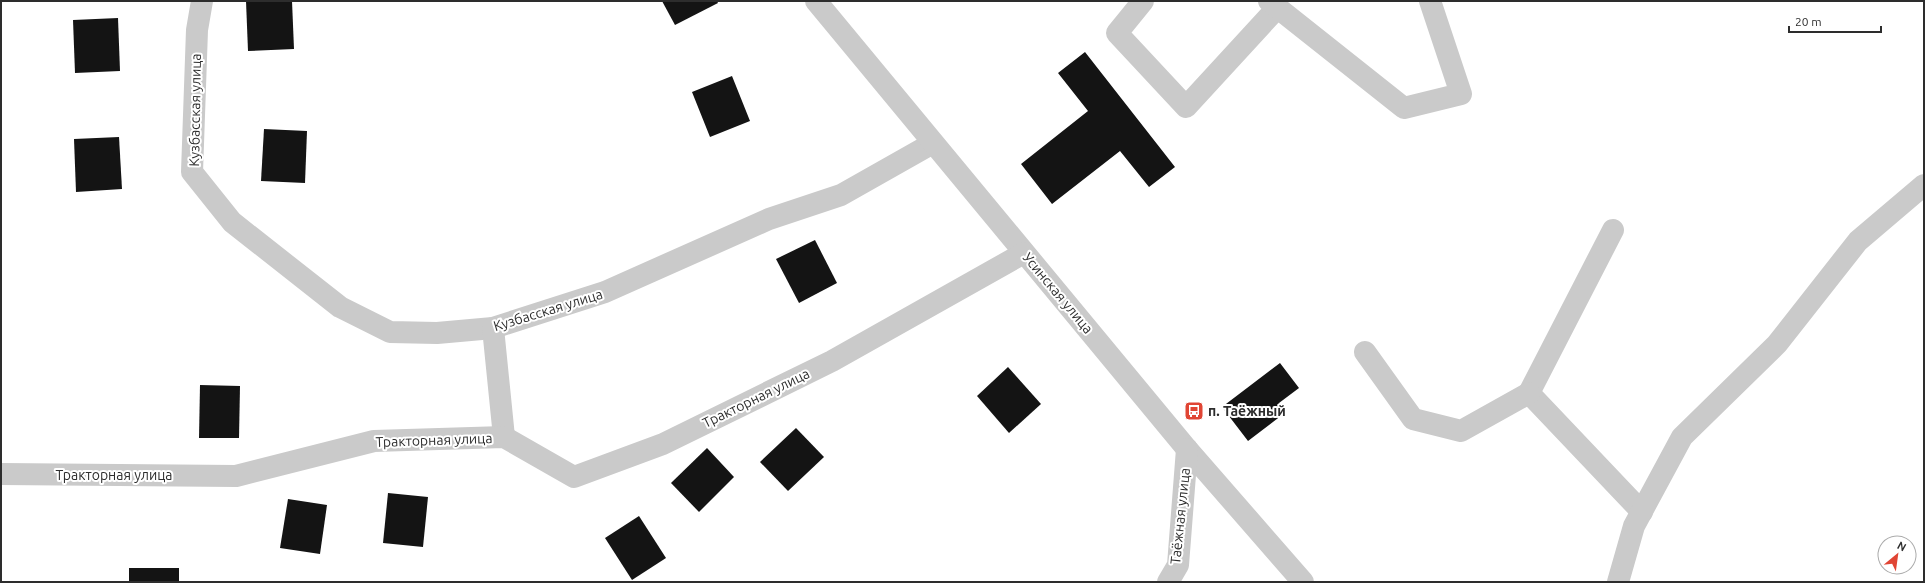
<svg xmlns="http://www.w3.org/2000/svg" width="1925" height="583" font-family="Ubuntu,sans-serif">
  <style>
    .building { fill: #141414 }
    .lines { fill: none; stroke-linecap: round; stroke-linejoin: round }
    .minor { stroke: #cacaca; stroke-width: 22 }
    .labels { text-anchor: middle; stroke-width: 4; stroke-linejoin: round; paint-order: stroke }
    .street-label { font-size: 14px; fill: #2d2d2d; stroke: #fff }
    .poi-label { font-size: 14px; font-weight: bold; fill: #2d2d2d; stroke: #fff; text-anchor: start }
  </style>
  <rect width="100%" height="100%" fill="#fff"/>
  <!-- building -->
  <g class="building">
    <path d="M246,1h46l2,48 -46,2z"/>
    <path d="M662,1h55l1,2 -43,22z"/>
    <path d="M118,18l2,53 -45,2 -2,-53z"/>
    <path d="M1085,52l90,115 -26,20 -29,-36 -68,53 -31,-40 67,-53 -30,-38z"/>
    <path d="M732,76l18,45 -40,16 -18,-45z"/>
    <path d="M264,129l43,2 -2,52 -44,-2z"/>
    <path d="M119,137l3,52 -46,3 -2,-53z"/>
    <path d="M815,240l22,43 -38,20 -23,-44z"/>
    <path d="M1280,363l19,25 -20,15 7,9 -38,29 -26,-34z"/>
    <path d="M1008,367l33,37 -32,29 -32,-37z"/>
    <path d="M200,385l40,1 -1,52h-40z"/>
    <path d="M796,428l28,29 -36,34 -28,-29z"/>
    <path d="M707,448l27,29 -35,35 -28,-29z"/>
    <path d="M388,493l40,4 -5,50 -40,-4z"/>
    <path d="M288,499l39,6 -7,49 -40,-6z"/>
    <path d="M639,516l27,42 -34,22 -27,-42z"/>
    <rect x="129" y="568" width="50" height="14"/>
  </g>
  <g class="lines">
    <!-- minor -->
    <g class="minor">
      <path d="M202,1l-5,29 -5,142 40,50 108,85 50,25 47,1 56,-5 112,-36 164,-73 72,-24 92,-52"/>
      <path d="M816,1l371,448 116,133"/>
      <path d="M1143,1l-26,32 69,74 91,-99"/>
      <path d="M1269,1l135,107 57,-14 -31,-93"/>
      <path d="M1613,230l-84,163 113,119"/>
      <path d="M493,328l11,109"/>
      <path d="M1365,352l48,67 48,12 68,-38"/>
      <path d="M1,474l235,2 138,-35 130,-4 70,40 89,-33 169,-83 192,-108"/>
      <path d="M1168,582l10,-17 9,-116"/>
      <path d="M1618,582l16,-56 48,-89 95,-93 81,-103 66,-56"/>
    </g>
  </g>
  <!-- icons -->
  <defs>
    <g id="bus-square" transform="scale(1)"><rect x="-9" y="-9" width="18" height="18" rx="4" fill="#e04534" stroke="#fff"/><path d="M-5-6H5V4H4V6H2V4H-2V6H-4V4H-5ZM-3.5-4V0h7V-4ZM-3.5 1.2v1.5H-2V1.2ZM2 1.2v1.5H3.5V1.2Z" fill="#fff"/></g>
  </defs>
  <g fill-rule="evenodd">
    <use href="#bus-square" x="1194" y="411"/>
  </g>
  <g class="labels">
    <!-- street labels -->
    <g class="street-label">
      <text transform="translate(195 110) rotate(-89)" y="5">Кузбасская улица</text>
      <text transform="translate(1058 293) rotate(50)" y="5">Усинская улица</text>
      <text transform="translate(548 310) rotate(-17)" y="5">Кузбасская улица</text>
      <text transform="translate(756 398) rotate(-26)" y="5">Тракторная улица</text>
      <text transform="translate(434 440) rotate(-2)" y="5">Тракторная улица</text>
      <text x="114" y="480">Тракторная улица</text>
      <text transform="translate(1180 516) rotate(-84)" y="5">Таёжная улица</text>
    </g>
    <!-- poi labels -->
    <g class="poi-label">
      <text x="1208" y="416">п. Таёжный</text>
    </g>
  </g>
  <!-- border -->
  <rect width="1925" height="583" fill="none" stroke="#2d2d2d" stroke-width="4"/>
  <!-- north arrow -->
  <g transform="translate(1897 555) rotate(29)"><circle r="19" fill="#ffffff" stroke="#ababab"/>
  <path d="M0-3L7 15L0 10L-7 15Z" fill="#e04534"/>
  <text y="-6" font-size="11" font-weight="bold" text-anchor="middle" fill="#2d2d2d">N</text>
  </g>
  <!-- scale -->
  <path d="M1789 26v6h92v-6" fill="none" stroke="#2d2d2d" stroke-width="2"/>
  <text x="1795" y="26" font-size="12" fill="#2d2d2d" stroke="#ffffff" stroke-width="3" paint-order="stroke">20 m</text>
</svg>
